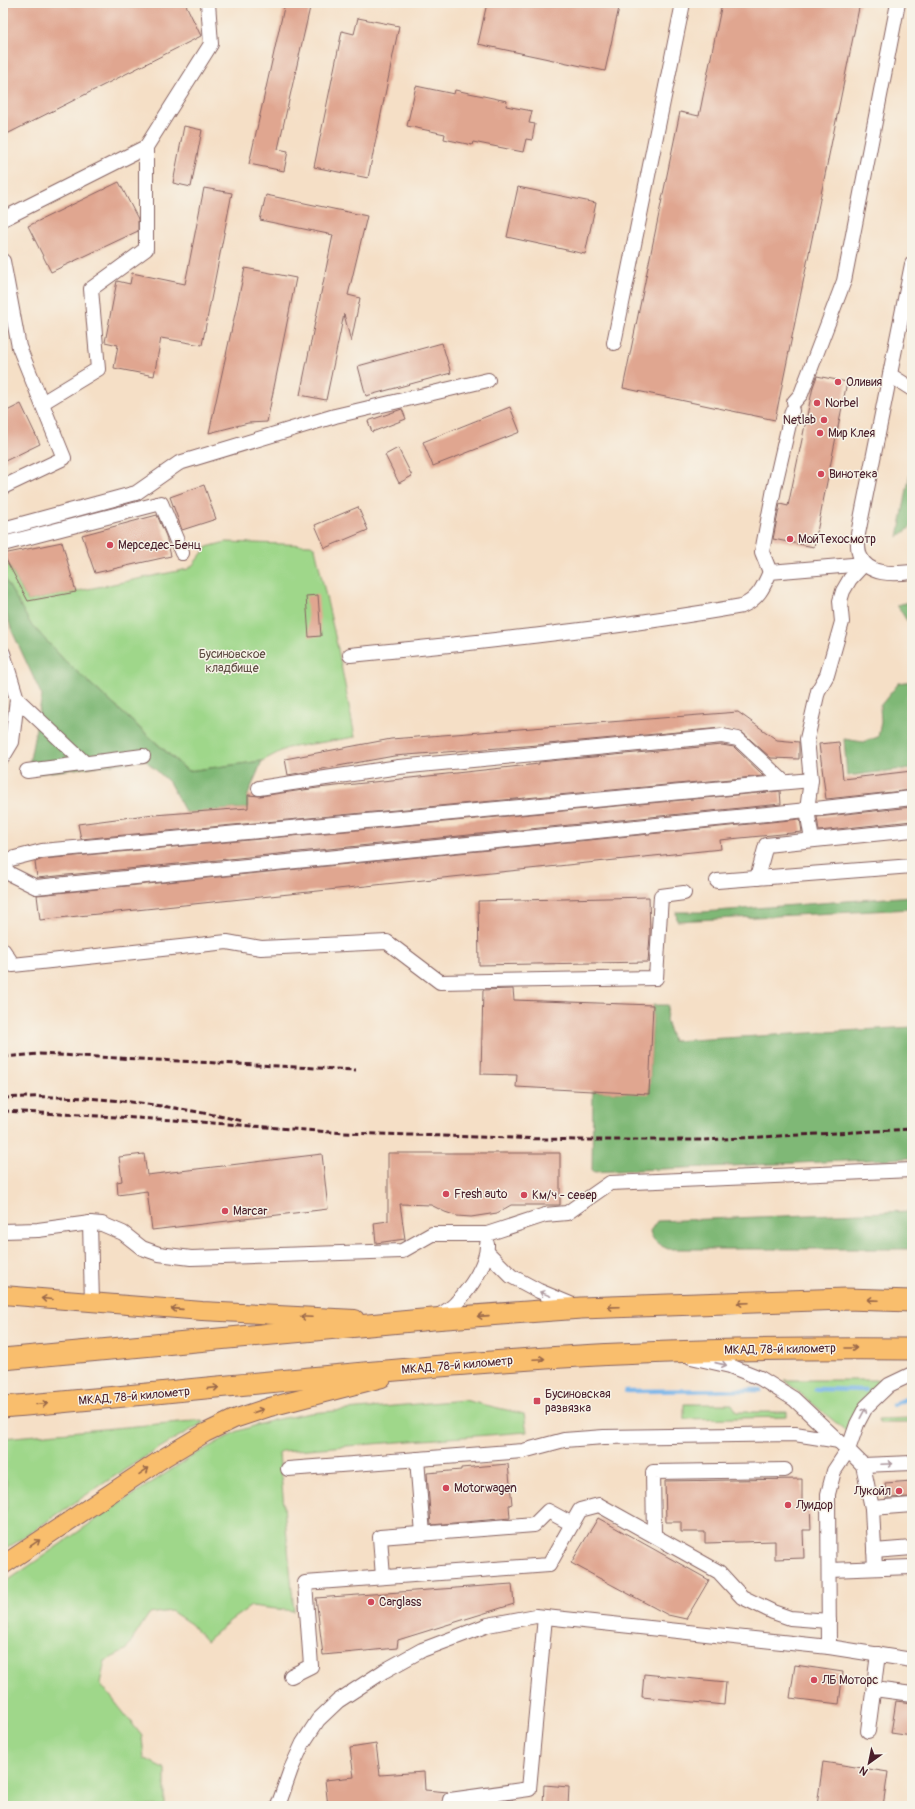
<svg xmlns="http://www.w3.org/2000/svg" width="915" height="1809" font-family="Pangolin,sans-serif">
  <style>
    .green { fill: #9fd78a; stroke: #747b5a }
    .forest { fill: #7fb876; stroke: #646c50 }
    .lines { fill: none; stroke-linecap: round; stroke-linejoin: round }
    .stream { stroke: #77b4e9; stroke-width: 4.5 }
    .building { fill: #e0a690 }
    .minor-casing { stroke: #866261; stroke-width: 16 }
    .major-casing { stroke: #866261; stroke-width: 20 }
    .highway-casing { stroke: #866261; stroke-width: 23 }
    .minor { stroke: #fff; stroke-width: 14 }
    .major { stroke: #f9be6d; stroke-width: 18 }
    .highway { stroke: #f9be6d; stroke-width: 21 }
    .rail { stroke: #4a1f2b; stroke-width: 3; stroke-dasharray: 6 3; stroke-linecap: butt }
    .oneway { stroke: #ae9aa0 }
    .oneway2 { stroke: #996749 }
    .poi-dot { fill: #d1495b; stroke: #f7f3e8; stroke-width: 1.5 }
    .labels { text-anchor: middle; stroke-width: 3; stroke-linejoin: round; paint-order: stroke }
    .poi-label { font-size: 12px; fill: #4a1f2b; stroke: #f7f3e8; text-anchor: start }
    .park-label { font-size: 12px; fill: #5f4d43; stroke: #f7f3e8 }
    .street-label { font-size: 12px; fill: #4a1f2b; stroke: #f7f3e8 }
  </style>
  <rect width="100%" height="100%" fill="#f7f3e8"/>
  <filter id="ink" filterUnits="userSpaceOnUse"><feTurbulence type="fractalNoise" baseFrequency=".025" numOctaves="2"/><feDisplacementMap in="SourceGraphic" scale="8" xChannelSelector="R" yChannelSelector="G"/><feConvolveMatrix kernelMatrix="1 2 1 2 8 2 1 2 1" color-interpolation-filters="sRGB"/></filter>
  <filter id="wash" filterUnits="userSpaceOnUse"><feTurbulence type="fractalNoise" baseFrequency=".012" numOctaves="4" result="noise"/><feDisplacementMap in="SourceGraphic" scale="16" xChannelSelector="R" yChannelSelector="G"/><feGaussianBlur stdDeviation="0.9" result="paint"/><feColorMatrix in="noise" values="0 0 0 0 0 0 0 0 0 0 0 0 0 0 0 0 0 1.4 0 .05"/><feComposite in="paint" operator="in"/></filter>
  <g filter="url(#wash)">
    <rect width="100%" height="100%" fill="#f5dfc6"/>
    <!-- green -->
    <g class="green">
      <path d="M226,542l85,3 4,3 23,101 17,88 -68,11 -25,13 -74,10 -123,-110 -35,-38 -25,-44 -2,1v-25l25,46 160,-32 4,-3 15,-19z"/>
      <path d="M784,1380h97l-24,27 -11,24z"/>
      <path d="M464,1400l60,14 3,18 -245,19 -3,3 15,157 -43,-5 -20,14 -25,21 -15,-17 -20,-13 -22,3 -24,37 -20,10 -5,22 42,53 2,22 21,11v37h-162v-222l111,-77 80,-52 44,-24 35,-11 38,-7z"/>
      <path d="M684,1404h48l5,8h50v5l-103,2z"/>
      <path d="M912,1418v5h-33l-1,-4z"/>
      <path d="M202,1420l1,3c-70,38 -134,84 -200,128v-31l5,-17 -2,-22 -3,-6v-37z"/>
    </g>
    <!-- forest -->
    <g class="forest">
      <path d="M912,462v64l-14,11z"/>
      <path d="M5,579l25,44 35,38 119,107 4,3 74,-10 -14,34v13l-62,5 -17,-31 -24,-22 -118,15 15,-79 -30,-65 -9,-27v-24z"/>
      <path d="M912,601v18l-5,2 -10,-16z"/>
      <path d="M912,681v87l-65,8 -3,-37 19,3 15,-5 3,-15 -1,-16 19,-23z"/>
      <path d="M912,896v13l-235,12 -1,-9h27z"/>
      <path d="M653,1005h15l-2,15 7,21 239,-14v131l-320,14 1,-81 56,2z"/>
      <path d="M912,1211v38h-244c-9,-4 -16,-8 -18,-18l7,-10z"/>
    </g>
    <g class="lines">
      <!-- stream -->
      <g class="stream">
        <path d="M815,1389l50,1"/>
        <path d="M626,1391l134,-1"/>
        <path d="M893,1405l19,-9"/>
      </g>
    </g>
    <g id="blocks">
      <!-- building -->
      <g class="building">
        <path d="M3,3h182l16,33 -198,100z"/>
        <path d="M285,3h26l-33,146 10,2 -4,20 -35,-7z"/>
        <path d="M487,3h133l-15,68 -127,-27z"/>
        <path d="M722,3h138l-85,417 -152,-32 57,-276 19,4z"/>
        <path d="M358,18l41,8 -31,152 -54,-11 28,-136 12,3z"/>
        <path d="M416,86l38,8 1,-4 52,11 -1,5 26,5 -3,12 6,1 -3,16 -6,-1 -3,13 -50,-10 -1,3 -28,-6 1,-5 -38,-8z"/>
        <path d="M184,126l18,4 -11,57 -18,-4z"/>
        <path d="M119,182l19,37v12l-87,41 -23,-46z"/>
        <path d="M518,187l78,16 -11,51 -78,-17z"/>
        <path d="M204,188l28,5 -30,152 -41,-7 -7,38 -40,-8 4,-23 -13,-3 12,-61 13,3 2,-11 53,11z"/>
        <path d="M266,195l101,21 -19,79 12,3 -9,44 -7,-28 -18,86 -26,-5 33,-160 -73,-15z"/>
        <path d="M245,268l51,10 -29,144 -19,1 -39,10z"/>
        <path d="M442,343l9,30 -85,23 -8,-30z"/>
        <path d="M817,376l30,6 -33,165 -41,-8 7,-35 8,2 25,-119z"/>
        <path d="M21,404l19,40 -37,18v-49z"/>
        <path d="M510,407l10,25 -87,34 -10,-24z"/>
        <path d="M402,409l4,10 -34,13 -4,-11z"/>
        <path d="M398,448l14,28 -13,7 -14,-28z"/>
        <path d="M204,485l12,34 -34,11 -12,-33z"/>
        <path d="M358,507l10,23 -43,18 -10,-23z"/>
        <path d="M157,515l9,21 5,20 -76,17 -13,-38z"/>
        <path d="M62,542l14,50 -48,9 -25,-47z"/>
        <path d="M318,595l3,41 -12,1 -3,-41z"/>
        <path d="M738,712l39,28 22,2v17l-28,-1 -28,-25 -22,-5 -184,17 -143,11 -106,19 -3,-16 106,-20z"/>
        <path d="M839,742l4,37 69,-8v19l-86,9 -7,-55z"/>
        <path d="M722,745l12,2 30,29 -683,63 -3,-15 76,-10v1l94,-7v-13l12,1 58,-8 221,-24v-2z"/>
        <path d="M780,791l1,13 -744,74 -2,-16 8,-3z"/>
        <path d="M912,807v14l-93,10 -2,-14z"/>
        <path d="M800,819l2,13 -82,8 1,9 -681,71 -3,-25z"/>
        <path d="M649,897l1,39 -2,26 -169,3 -1,-64z"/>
        <path d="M513,989l1,11 139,5 -4,89 -133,-7 1,-12 -36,-1 2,-84z"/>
        <path d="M388,1153h172v52h-49l-14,8 -26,4 -14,-1 -12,-4 -14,-7 -31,-1 5,35 -29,4 -2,-20 14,-2z"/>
        <path d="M144,1154l3,21 175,-21 6,55 -176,21 -5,-39 -29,4 -1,-13 5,-1 -3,-24z"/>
        <path d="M508,1464l4,40 -3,1 1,13 -79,7 -4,-52 34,-3v-2z"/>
        <path d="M802,1479v24h8l1,27h-8l1,28 -29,1v-18l-70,2v-11h-24v-10h-15l-1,-41z"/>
        <path d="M912,1481v16l-26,1 -1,-15z"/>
        <path d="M598,1518l111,62 -23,39 -18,-4 -97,-52z"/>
        <path d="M512,1584l2,20 -116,36 -1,8 -74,7 -7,-57z"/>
        <path d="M795,1665l48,7 -4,32 -49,-6z"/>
        <path d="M644,1674l82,8 -2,23 -82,-8z"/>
        <path d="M896,1701l16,2v33l-21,-3z"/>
        <path d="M376,1744l4,31 44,-3 1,18 23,2 -4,2 -3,12h-113l-3,-26 29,-3 -4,-29z"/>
        <path d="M823,1762l65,10 -5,34h-66z"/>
        <path d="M544,1785l25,2 -1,19h-25z"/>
        <path d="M513,1800v6h-44z"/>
      </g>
    </g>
  </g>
  <g filter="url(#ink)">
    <use href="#blocks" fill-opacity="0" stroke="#866261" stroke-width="1"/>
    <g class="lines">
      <!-- minor casing -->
      <g class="minor-casing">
        <g id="minor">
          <path d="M3,219l143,-72 65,-103 -3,-41"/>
          <path d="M3,261l16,86 45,111 -61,29"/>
          <path d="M912,264l-54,270c0,7 -1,15 2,22 8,20 34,18 52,16"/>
          <path d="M614,343l69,-340"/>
          <path d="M890,375l22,14"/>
          <path d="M794,402l7,-8 43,-113 54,-278"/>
          <path d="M42,403l56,-34 -7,-80 55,-40v-102"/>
          <path d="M3,529l133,-36 43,-30 156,-47 153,-36"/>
          <path d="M3,544l158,-41 21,50"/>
          <path d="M770,572l-8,-20 12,-63 18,-78"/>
          <path d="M3,653l14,46 -5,43 -9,15"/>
          <path d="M350,655c131,-13 262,-26 392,-49 16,-7 21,-18 28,-34l94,-8"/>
          <path d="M17,699l68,64"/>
          <path d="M27,771l116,-15"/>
          <path d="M259,788l140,-21 323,-31 16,3 46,43"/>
          <path d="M812,840l-5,-30 4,-30 -4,-41 11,-48 9,-16 15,-53 -2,-21 3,-10 7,-12 14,-15"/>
          <path d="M3,861l39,-10 769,-71"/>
          <path d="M3,866l7,8 26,13 771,-77 105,-12"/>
          <path d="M757,878l9,-33 146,-15"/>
          <path d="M717,881l195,-15"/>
          <path d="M3,950l10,15 214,-23 34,6 126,-6 53,40 216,-4 5,-82 23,-3"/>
          <path d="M90,1223l2,80"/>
          <path d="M3,1231l35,-1 52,-7 12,1 21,9 19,15 17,6 32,4 211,-7 30,-17h55l58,-19 22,-2 43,-30 302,-13"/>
          <path d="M488,1253l23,23 28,15 36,15"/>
          <path d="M436,1318c6,-5 15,-9 20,-15 13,-13 32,-40 31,-59"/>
          <path d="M691,1357l39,9 30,12 34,21 54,51 15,15 9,43 3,60"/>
          <path d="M417,1459l6,75"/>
          <path d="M863,1465l49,-2"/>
          <path d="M288,1469l235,-18 41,-11 40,-3 191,-3 44,7"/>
          <path d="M872,1508l40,-3"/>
          <path d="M654,1535l-1,-63 132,-2"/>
          <path d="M874,1551l38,-3"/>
          <path d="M829,1570l83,-3"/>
          <path d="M383,1577l-3,-40 154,-12 14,-14 24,13"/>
          <path d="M829,1647l83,13"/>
          <path d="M291,1676l20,-10 -6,-83 244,-18 31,-55 19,-5 120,67 23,25 31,15 17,6 39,3"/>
          <path d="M874,1689l38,5"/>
          <path d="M868,1731l10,-77"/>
          <path d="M278,1806l13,-37 12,-26 15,-23 20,-19 46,-30 38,-21 66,-25 48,-9 293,31 -1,-153 6,-23 14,-21 9,-26 9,-17 23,-22 23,-11"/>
          <path d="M449,1806l1,-6 79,-11 16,-172"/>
        </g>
      </g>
      <!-- major casing -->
      <g class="major-casing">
        <g id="major">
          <path d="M3,1295l199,16 153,8"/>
          <path d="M3,1565l162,-108 40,-24 29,-14 36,-12 112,-29"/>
        </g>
      </g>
      <!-- highway casing -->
      <g class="highway-casing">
        <g id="highway">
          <path d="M3,1359l430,-40 148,-11 265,-9 66,2"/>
          <path d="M3,1407c172,-14 343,-35 515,-47 131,-10 263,-12 394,-11"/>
        </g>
      </g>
      <!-- minor -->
      <use href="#minor" class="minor"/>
      <!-- major -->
      <use href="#major" class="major"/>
      <!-- highway -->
      <use href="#highway" class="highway"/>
      <!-- rail -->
      <g class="rail">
        <path d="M3,1057l36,-3 317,16"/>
        <path d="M3,1098c80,-5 162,6 240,23"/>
        <path d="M3,1111l171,9 170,13 235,7h125l208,-11"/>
      </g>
    </g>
    <!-- one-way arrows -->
    <defs><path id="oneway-shaft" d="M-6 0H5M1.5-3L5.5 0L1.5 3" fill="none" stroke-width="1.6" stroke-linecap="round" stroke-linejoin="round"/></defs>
    <g class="oneway">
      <use href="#oneway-shaft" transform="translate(545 1294) rotate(-158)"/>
      <use href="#oneway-shaft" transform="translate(721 1364) rotate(13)"/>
      <use href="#oneway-shaft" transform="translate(863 1413) rotate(-62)"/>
      <use href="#oneway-shaft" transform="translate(887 1464) rotate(-3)"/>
    </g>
    <g class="oneway2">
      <use href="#oneway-shaft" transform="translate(47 1299) rotate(-175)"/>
      <use href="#oneway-shaft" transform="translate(873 1300) rotate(-178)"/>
      <use href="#oneway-shaft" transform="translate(743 1303) rotate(178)"/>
      <use href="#oneway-shaft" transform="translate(613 1307) rotate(178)"/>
      <use href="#oneway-shaft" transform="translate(177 1309) rotate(-176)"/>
      <use href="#oneway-shaft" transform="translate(483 1316) rotate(176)"/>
      <use href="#oneway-shaft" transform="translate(306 1317) rotate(-177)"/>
      <use href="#oneway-shaft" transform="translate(851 1348)"/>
      <use href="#oneway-shaft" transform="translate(539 1359) rotate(-3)"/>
      <use href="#oneway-shaft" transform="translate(213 1388) rotate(-6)"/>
      <use href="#oneway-shaft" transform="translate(42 1404) rotate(-5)"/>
      <use href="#oneway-shaft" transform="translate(258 1411) rotate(-19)"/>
      <use href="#oneway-shaft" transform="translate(144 1471) rotate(-34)"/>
      <use href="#oneway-shaft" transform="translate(35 1543) rotate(-34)"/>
    </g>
  </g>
  <!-- markers -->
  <g class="poi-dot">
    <circle cx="838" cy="382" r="4"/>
    <circle cx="817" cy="403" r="4"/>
    <circle cx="824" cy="420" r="4"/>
    <circle cx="820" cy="433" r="4"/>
    <circle cx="821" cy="474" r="4"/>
    <circle cx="790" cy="539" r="4"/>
    <circle cx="110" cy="545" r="4"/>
    <circle cx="446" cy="1194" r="4"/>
    <circle cx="524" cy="1195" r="4"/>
    <circle cx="225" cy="1211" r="4"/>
    <rect x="533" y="1397" width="8" height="8" rx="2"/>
    <circle cx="446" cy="1488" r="4"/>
    <circle cx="899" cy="1491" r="4"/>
    <circle cx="788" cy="1505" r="4"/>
    <circle cx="371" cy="1602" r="4"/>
    <circle cx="814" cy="1680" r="4"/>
  </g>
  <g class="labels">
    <!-- poi labels -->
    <g class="poi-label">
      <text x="846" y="386">Оливия</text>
      <text x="825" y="407">Norbel</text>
      <text x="816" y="424" text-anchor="end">Netlab</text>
      <text x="828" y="437">Мир Клея</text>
      <text x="829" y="478">Винотека</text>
      <text x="798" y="543">МойТехосмотр</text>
      <text x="118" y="549">Мерседес-Бенц</text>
      <text x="454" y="1198">Fresh auto</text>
      <text x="532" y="1199">Км/ч - север</text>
      <text x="233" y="1215">Marcar</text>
      <text x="545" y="1398">Бусиновская<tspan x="545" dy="14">развязка</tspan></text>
      <text x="454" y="1492">Motorwagen</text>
      <text x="891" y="1495" text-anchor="end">Лукойл</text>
      <text x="796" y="1509">Луидор</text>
      <text x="379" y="1606">Carglass</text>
      <text x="822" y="1684">ЛБ Моторс</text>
    </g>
    <!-- park labels -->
    <g class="park-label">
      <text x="232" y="658">Бусиновское<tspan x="232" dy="14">кладбище</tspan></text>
    </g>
    <!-- street labels -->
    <g class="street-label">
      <text transform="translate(780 1349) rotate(-1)" y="4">МКАД, 78-й километр</text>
      <text transform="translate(457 1365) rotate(-5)" y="4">МКАД, 78-й километр</text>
      <text transform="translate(134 1396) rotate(-5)" y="4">МКАД, 78-й километр</text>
    </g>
  </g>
  <!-- margin -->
  <rect width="915" height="1809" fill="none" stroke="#f7f3e8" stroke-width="16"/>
  <!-- north arrow -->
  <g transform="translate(869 1763) rotate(213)" stroke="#f7f3e8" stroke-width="3" paint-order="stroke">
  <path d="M0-3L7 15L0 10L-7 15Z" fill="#4a1f2b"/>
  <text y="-6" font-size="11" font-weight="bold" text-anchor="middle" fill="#4a1f2b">N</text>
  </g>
</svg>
